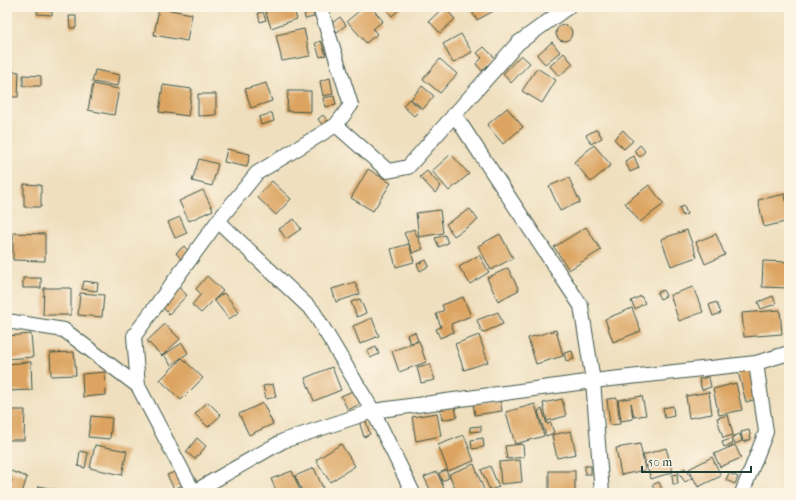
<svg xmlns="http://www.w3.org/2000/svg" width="796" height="500" viewBox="0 0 796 500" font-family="'IM FELL French Canon',serif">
<rect width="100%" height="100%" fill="#fcf5e5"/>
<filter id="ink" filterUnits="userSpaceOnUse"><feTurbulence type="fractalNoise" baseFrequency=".025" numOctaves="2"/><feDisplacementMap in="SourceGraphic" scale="8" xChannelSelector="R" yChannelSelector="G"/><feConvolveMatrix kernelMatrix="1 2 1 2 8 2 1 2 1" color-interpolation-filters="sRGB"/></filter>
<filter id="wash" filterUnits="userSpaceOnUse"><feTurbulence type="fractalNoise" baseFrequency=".012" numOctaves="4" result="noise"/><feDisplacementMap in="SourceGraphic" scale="16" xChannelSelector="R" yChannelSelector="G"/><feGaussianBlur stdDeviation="0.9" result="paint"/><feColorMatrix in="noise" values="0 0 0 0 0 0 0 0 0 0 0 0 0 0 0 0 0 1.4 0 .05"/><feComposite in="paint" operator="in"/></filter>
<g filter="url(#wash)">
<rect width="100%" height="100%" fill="#efdfbe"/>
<g id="blocks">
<g fill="#dca461">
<polygon points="38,7 52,7 52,15 37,14"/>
<polygon points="273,7 293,7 297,19 271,28 265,10"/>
<polygon points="364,7 371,7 383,21 373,29 377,34 366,43 347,21"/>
<polygon points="384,7 402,7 392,16"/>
<polygon points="444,7 455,19 440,33 429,21"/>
<polygon points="469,7 501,7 477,20"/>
<polygon points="159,8 192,14 187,41 154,35"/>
<polygon points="313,9 314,17 305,19 304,10"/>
<polygon points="263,12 266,20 260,22 258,13"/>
<polygon points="69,16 76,16 76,28 70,28"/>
<polygon points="340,17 346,25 337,32 331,24"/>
<circle cx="564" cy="33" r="8"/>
<polygon points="304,29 310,56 282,61 276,35"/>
<polygon points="461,34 472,52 453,63 443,44"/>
<polygon points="321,41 326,55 320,57 315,43"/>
<polygon points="552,42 560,52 545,64 537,55"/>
<polygon points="484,47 495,58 482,71 476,64 482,58 477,53"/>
<polygon points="564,53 573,64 559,76 550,66"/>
<polygon points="521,55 530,63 511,83 503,74"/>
<polygon points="440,59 457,74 440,93 423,79"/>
<polygon points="537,68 556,80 542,103 522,91"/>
<polygon points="95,70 120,75 118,86 92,82"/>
<polygon points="7,71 19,72 18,97 7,97"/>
<polygon points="23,75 41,76 41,86 23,86"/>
<polygon points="330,78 333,94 323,96 320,81"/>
<polygon points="266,83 272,101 251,108 245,89"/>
<polygon points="93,84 119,89 114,115 88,110"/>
<polygon points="163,85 192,89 188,116 159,112"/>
<polygon points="422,86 434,96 423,109 411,99"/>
<polygon points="288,91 311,91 311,112 287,111"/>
<polygon points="198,94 216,94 216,115 198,116"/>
<polygon points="334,96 336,105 325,107 323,98"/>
<polygon points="409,99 421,109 414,116 403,106"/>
<polygon points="507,108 523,127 503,144 487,125"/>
<polygon points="272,113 274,121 261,125 259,117"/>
<polygon points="323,115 328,121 322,125 318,119"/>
<polygon points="597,129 602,138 591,144 586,135"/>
<polygon points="623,130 633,141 624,149 614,139"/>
<polygon points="594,145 611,165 591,182 574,162"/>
<polygon points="640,145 645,151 640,157 634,151"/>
<polygon points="227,149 250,154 247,167 224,162"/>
<polygon points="451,154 469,174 449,191 432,171"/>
<polygon points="634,156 639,168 630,172 625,161"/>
<polygon points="199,159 218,164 212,186 192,181"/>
<polygon points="368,169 391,183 373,211 351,198"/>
<polygon points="427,171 441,186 435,193 420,177"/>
<polygon points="569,178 580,202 560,211 549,186"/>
<polygon points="272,181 291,199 276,215 257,197"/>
<polygon points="24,184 41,185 41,207 24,207"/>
<polygon points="649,185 664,204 640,222 625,203"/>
<polygon points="203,190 213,210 189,221 179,201"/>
<polygon points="785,194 789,221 764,227 758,200"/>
<polygon points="684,206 687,214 683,216 679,208"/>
<polygon points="470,209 478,220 454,236 446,224"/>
<polygon points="440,210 443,233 419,237 416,213"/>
<polygon points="180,217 187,233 175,238 168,222"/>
<polygon points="294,219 301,229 286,239 279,229"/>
<polygon points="586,227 601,250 569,270 554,247"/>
<polygon points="414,229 423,249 413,253 404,233"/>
<polygon points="687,230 697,257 671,266 661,239"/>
<polygon points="13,233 45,234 45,261 13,260"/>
<polygon points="500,234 513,258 491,270 478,246"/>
<polygon points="716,234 725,255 705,264 696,242"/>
<polygon points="445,235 448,243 439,247 435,238"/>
<polygon points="409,244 414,262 396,267 391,249"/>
<polygon points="184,246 189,252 181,259 176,253"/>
<polygon points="479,255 489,272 470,284 459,267"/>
<polygon points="426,260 429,266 420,271 417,264"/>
<polygon points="763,261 789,262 789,288 762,287"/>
<polygon points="508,268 519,290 498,301 487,278"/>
<polygon points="207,276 223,291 201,313 192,305 201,294 196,289"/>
<rect x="23" y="278" width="18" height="10"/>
<polygon points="84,281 98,283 97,291 82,289"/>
<polygon points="355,282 360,294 336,302 332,289"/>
<polygon points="177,286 187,295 169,314 159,304"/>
<polygon points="693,287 703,312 679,321 670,295"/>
<polygon points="44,288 71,288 71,315 43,315"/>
<polygon points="663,290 666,296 660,299 657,293"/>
<polygon points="80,293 104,295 102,317 78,315"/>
<polygon points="224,293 239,312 229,319 214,300"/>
<polygon points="641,296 645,303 635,309 631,301"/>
<polygon points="773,296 776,304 761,309 758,302"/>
<polygon points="463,297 471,316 451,324 454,332 440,338 436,329 441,327 436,314 444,310 442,305"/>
<polygon points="360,299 366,313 357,317 351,302"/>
<polygon points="716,302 721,313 713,316 709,305"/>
<polygon points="632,308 641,331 613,342 605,319"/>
<polygon points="780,310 782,334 744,337 742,313"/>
<polygon points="498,312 503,324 482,333 477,320"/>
<polygon points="372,318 379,336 360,344 353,326"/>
<polygon points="165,324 180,339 162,356 147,341"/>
<polygon points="556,330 563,356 536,364 528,338"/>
<polygon points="415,332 418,341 410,343 407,335"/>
<polygon points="31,334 33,357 7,359 7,336"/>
<polygon points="479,335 488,362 464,370 455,344"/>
<polygon points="419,341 426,362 399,372 392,351"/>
<polygon points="182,343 188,353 171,365 164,355"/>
<polygon points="376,347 379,354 370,358 367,351"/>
<polygon points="572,351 574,359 566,361 564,353"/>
<polygon points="74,352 76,375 51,376 50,353"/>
<polygon points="182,358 203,378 181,400 160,380"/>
<polygon points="31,362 32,390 7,391 7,364"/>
<polygon points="430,364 435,380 421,383 417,367"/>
<polygon points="748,365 757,399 746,402 737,368"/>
<polygon points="332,367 341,390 314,401 305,378"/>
<polygon points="105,372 106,395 83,397 82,374"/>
<polygon points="709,377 711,387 702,390 699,379"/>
<polygon points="736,383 742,410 719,415 713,389"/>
<polygon points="273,384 276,397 266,399 263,386"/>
<polygon points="355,390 362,403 348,410 341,396"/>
<polygon points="709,392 712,414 689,418 686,396"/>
<polygon points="642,396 646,415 634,417 631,403 633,419 621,421 618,400"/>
<polygon points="617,398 620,424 610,425 607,399"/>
<polygon points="500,399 502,411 475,415 473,404"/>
<polygon points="562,399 566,416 547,421 543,403"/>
<polygon points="208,402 221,415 208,427 195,414"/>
<polygon points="263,403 273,424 249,435 239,414"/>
<polygon points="535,404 544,436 515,444 506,412"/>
<polygon points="673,406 674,416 665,418 663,408"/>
<polygon points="455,407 457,417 442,420 440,409"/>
<polygon points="542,409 547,424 551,423 554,433 546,436 538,411"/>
<polygon points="7,410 25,410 24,440 7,440"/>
<polygon points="437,413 441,436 416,441 412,417"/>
<polygon points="728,415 733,435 723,438 717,418"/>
<polygon points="91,416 112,418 110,439 88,437"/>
<polygon points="365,419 370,434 364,437 359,421"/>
<polygon points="481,426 481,431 470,432 470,427"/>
<polygon points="749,430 751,439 743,442 741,432"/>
<polygon points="571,431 576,454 557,458 552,435"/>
<polygon points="740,434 742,441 735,444 732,437"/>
<polygon points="464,435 474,461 448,471 438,445"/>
<polygon points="197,438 206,446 195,459 186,452"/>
<polygon points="483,438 484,447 472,449 471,440"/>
<polygon points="731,439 733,444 724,447 722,442"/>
<polygon points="341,444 355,466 330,482 316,460"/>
<polygon points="523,444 524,457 507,459 505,446"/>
<polygon points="640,444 645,470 621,475 616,448"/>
<polygon points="95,445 127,451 122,475 90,468"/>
<polygon points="735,445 741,458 720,467 714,454"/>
<polygon points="666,448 673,472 651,479 643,455"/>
<polygon points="80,451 88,453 85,468 78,466"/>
<polygon points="712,457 721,476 698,487 689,469"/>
<polygon points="520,460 522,482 501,484 499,462"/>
<polygon points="474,464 484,490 477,493 457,493 449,474"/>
<polygon points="490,466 499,487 490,490 481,470"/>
<rect x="585" y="466" width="6" height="8"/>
<polygon points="314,468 323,488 318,491 319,493 303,493 295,476"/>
<polygon points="685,468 692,478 685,482 678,472"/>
<polygon points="8,470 27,477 22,493 8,492 12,480 7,478"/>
<polygon points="446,470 449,478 442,481 439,473"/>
<polygon points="177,471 183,485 174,489 167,475"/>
<polygon points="292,471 301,493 277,493 271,479"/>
<rect x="549" y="471" width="26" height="22"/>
<polygon points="437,472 446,493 432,493 424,477"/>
<polygon points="729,473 738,477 735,484 726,480"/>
<polygon points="677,474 678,484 673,484 672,475"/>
<polygon points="659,482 662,490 656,492 652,485"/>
<polygon points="39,486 66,492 66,493 37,493"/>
</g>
</g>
</g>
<g filter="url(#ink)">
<use href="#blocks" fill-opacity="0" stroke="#3e5549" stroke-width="1"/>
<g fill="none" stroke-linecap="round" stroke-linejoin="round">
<g stroke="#3e5549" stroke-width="16">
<g id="minor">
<polyline points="454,114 581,306 593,381 602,493"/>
<polyline points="336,125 388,171 408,167 518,43 568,7"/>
<polyline points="218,221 313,311 373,411 413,493"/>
<polyline points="7,321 64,330 138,386"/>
<polyline points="192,493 283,441 373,411 593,381 756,363 789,353"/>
<polyline points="194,493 138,386 134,336 218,221 257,173 336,125 351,105 320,7"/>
<polyline points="742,493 766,432 756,363"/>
</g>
</g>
<use href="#minor" stroke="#fff" stroke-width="14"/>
</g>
</g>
<rect width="796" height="500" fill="none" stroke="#fcf5e5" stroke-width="24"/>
<path d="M642 466v6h109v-6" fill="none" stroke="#1f3d34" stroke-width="2"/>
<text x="648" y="466" font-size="12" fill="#1f3d34" stroke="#fcf5e5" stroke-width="3" paint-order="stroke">50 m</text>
</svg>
